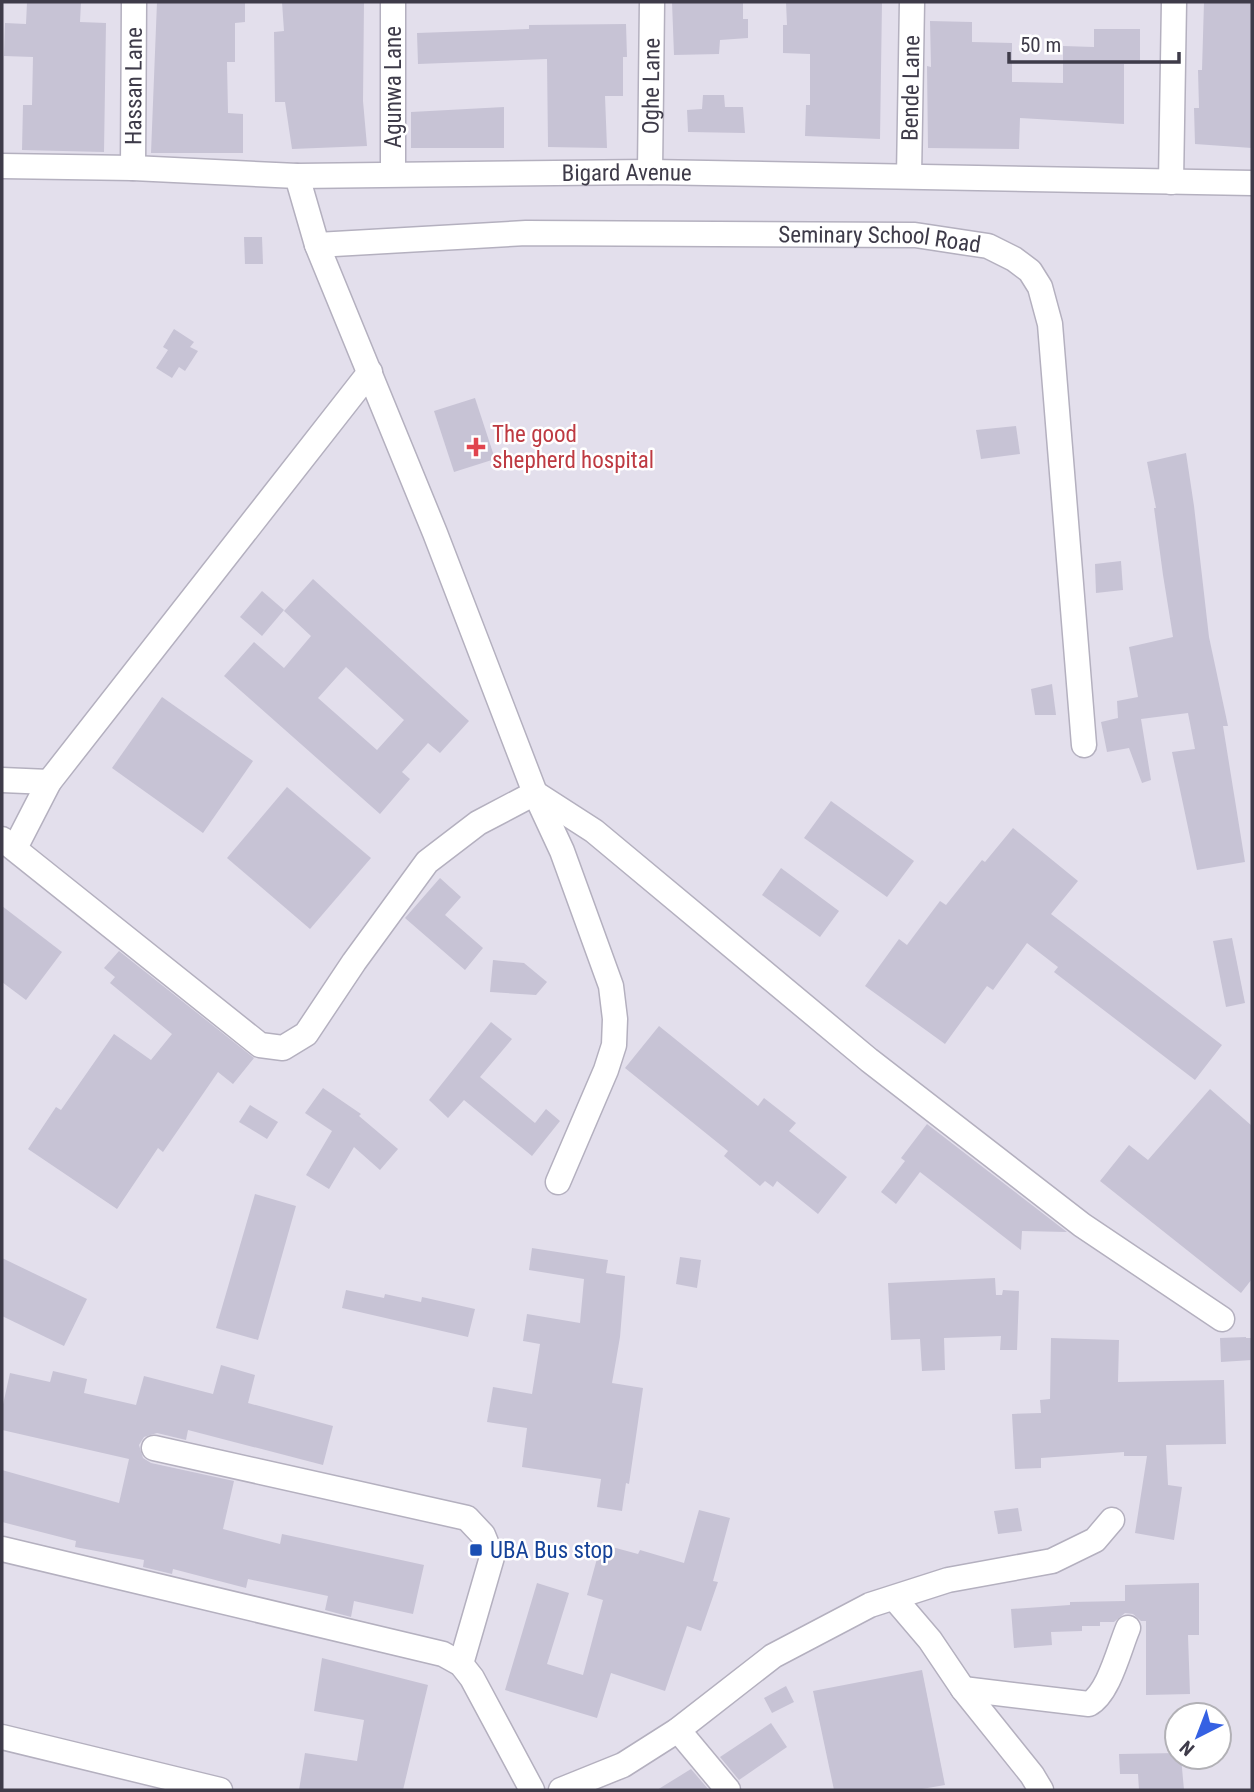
<svg xmlns="http://www.w3.org/2000/svg" width="1254" height="1792" viewBox="0 0 1254 1792" font-family="'Roboto Condensed',sans-serif">
<rect width="100%" height="100%" fill="#efedf5"/>
<path fill="#e3dfec" fill-rule="evenodd" d="M2,2H1252V1790H2ZM1177,1715H1219V1757H1177Z"/>
<g fill="#c7c3d5" fill-rule="evenodd">
<polygon points="27,2 81,2 80,22 106,23 104,152 22,150 23,105 32,105 33,57 4,56 5,23 26,24"/>
<polygon points="157,2 245,2 245,22 235,23 235,62 227,62 228,113 243,114 243,153 151,153"/>
<polygon points="282,2 364,2 363,101 367,146 292,149 285,102 275,102 274,32 284,31"/>
<polygon points="672,2 743,2 743,19 748,19 748,38 720,40 719,54 674,55"/>
<polygon points="786,2 882,2 880,139 805,136 806,105 810,105 810,54 783,53 783,25 787,25"/>
<polygon points="1204,2 1252,2 1252,148 1195,144 1194,108 1199,108 1198,70 1202,70"/>
<polygon points="930,21 972,22 972,42 1012,43 1012,82 1063,83 1063,46 1094,47 1094,29 1140,29 1140,64 1124,64 1124,124 1020,118 1019,149 928,148 927,66 931,67"/>
<polygon points="626,24 627,57 623,57 623,96 605,96 607,148 548,147 547,59 418,64 417,33 529,29 529,25"/>
<polygon points="703,95 724,95 725,107 743,107 745,133 688,132 687,110 702,109"/>
<polygon points="504,107 504,148 411,148 411,112"/>
<polygon points="244,237 262,237 263,264 245,264"/>
<polygon points="174,329 194,342 190,347 198,351 185,371 179,367 172,378 156,368 168,350 163,347"/>
<polygon points="475,398 495,459 454,472 434,411"/>
<polygon points="1016,426 1020,454 981,459 976,430"/>
<polygon points="1186,453 1194,506 1209,637 1228,726 1223,726 1245,862 1197,870 1172,752 1195,749 1188,713 1141,719 1151,780 1142,783 1129,748 1107,752 1101,722 1118,718 1117,701 1138,697 1129,647 1173,637 1163,575 1154,508 1156,508 1147,462"/>
<polygon points="1121,561 1123,590 1096,593 1095,564"/>
<path d="M313,579L469,721L440,753L428,743L402,772L410,779L380,814L224,676L254,642L284,668L311,636L284,611ZM346,667L404,720L377,750L318,698Z"/>
<polygon points="262,591 284,610 262,636 240,617"/>
<polygon points="1052,684 1056,715 1035,715 1031,689"/>
<polygon points="162,697 253,761 203,833 112,768"/>
<polygon points="287,787 371,858 310,929 227,858"/>
<polygon points="831,801 914,861 887,897 804,838"/>
<polygon points="1013,828 1078,881 1051,914 1222,1045 1195,1080 1054,972 1058,967 1027,943 993,990 987,986 945,1044 865,986 899,939 907,945 940,901 946,905 982,860 985,862"/>
<polygon points="781,868 839,911 820,937 762,895"/>
<polygon points="440,878 461,897 445,915 483,948 465,970 405,918"/>
<polygon points="2,906 62,952 26,1000 2,982"/>
<polygon points="1232,938 1245,1003 1226,1007 1213,941"/>
<polygon points="119,951 254,1058 233,1084 218,1072 163,1152 158,1148 117,1209 28,1149 56,1107 61,1110 114,1034 151,1060 172,1034 110,983 115,977 104,968"/>
<polygon points="493,960 524,963 547,982 536,995 490,992"/>
<polygon points="491,1022 512,1039 480,1077 535,1123 546,1109 560,1121 532,1156 464,1100 448,1118 429,1100"/>
<polygon points="659,1026 758,1106 764,1098 796,1123 789,1131 847,1177 818,1214 777,1181 773,1187 765,1181 760,1186 724,1156 728,1151 625,1068"/>
<polygon points="323,1088 361,1114 359,1116 398,1149 380,1170 354,1147 329,1189 306,1175 332,1131 305,1113"/>
<polygon points="1210,1089 1252,1126 1252,1279 1241,1293 1100,1181 1129,1145 1148,1160"/>
<polygon points="250,1105 278,1122 267,1139 239,1122"/>
<polygon points="927,1124 1067,1232 1022,1231 1021,1250 920,1172 896,1204 881,1192 905,1161 901,1158"/>
<polygon points="255,1194 296,1206 258,1340 216,1328"/>
<polygon points="532,1248 608,1260 606,1273 625,1276 620,1337 612,1383 643,1388 629,1484 626,1483 622,1511 597,1507 601,1479 522,1467 527,1428 487,1422 493,1387 532,1394 540,1344 523,1341 527,1314 580,1323 584,1279 529,1270"/>
<polygon points="680,1257 701,1260 697,1288 676,1284"/>
<polygon points="2,1258 87,1299 64,1346 2,1316"/>
<polygon points="995,1278 996,1295 1002,1295 1003,1290 1019,1291 1017,1350 1000,1350 1001,1336 944,1338 945,1370 922,1371 920,1339 891,1340 888,1283"/>
<polygon points="346,1290 384,1298 385,1294 421,1302 422,1297 475,1309 468,1337 342,1308"/>
<polygon points="1246,1337 1246,1338 1252,1338 1252,1360 1221,1362 1220,1338"/>
<polygon points="1051,1338 1119,1340 1118,1382 1224,1380 1226,1444 1166,1445 1168,1485 1182,1487 1174,1540 1135,1533 1147,1456 1124,1456 1124,1452 1041,1458 1041,1468 1015,1469 1012,1414 1041,1413 1040,1400 1050,1399"/>
<polygon points="221,1365 255,1375 248,1403 333,1426 323,1465 188,1430 186,1440 157,1433 144,1437 139,1445 143,1458 151,1463 234,1481 223,1529 280,1544 282,1534 424,1565 413,1614 354,1601 351,1617 325,1610 328,1596 248,1579 246,1588 173,1569 172,1574 143,1567 144,1560 75,1547 76,1541 2,1522 2,1470 119,1503 129,1459 2,1430 2,1409 10,1373 50,1382 53,1371 87,1379 84,1393 136,1405 144,1376 213,1394"/>
<polygon points="1018,1508 1022,1531 998,1534 994,1511"/>
<polygon points="699,1510 730,1518 713,1581 718,1582 701,1631 687,1626 665,1691 611,1673 597,1718 505,1690 537,1583 569,1593 547,1664 583,1675 603,1600 587,1595 601,1544 638,1554 640,1550 684,1563"/>
<polygon points="1199,1583 1199,1635 1188,1635 1190,1694 1146,1695 1146,1621 1141,1621 1133,1614 1125,1613 1114,1622 1100,1622 1100,1626 1082,1626 1082,1631 1051,1632 1052,1645 1014,1648 1011,1609 1070,1605 1070,1602 1125,1601 1125,1585"/>
<polygon points="322,1658 428,1685 403,1790 299,1790 305,1753 357,1761 364,1720 314,1711"/>
<polygon points="922,1670 945,1785 916,1790 834,1790 813,1691"/>
<polygon points="786,1686 794,1702 772,1713 764,1698"/>
<polygon points="771,1723 787,1747 739,1780 720,1757"/>
<polygon points="1177,1753 1177,1757 1181,1757 1184,1790 1139,1790 1138,1774 1120,1774 1119,1754"/>
<polygon points="691,1769 709,1790 657,1790"/>
</g>
<g fill="none" stroke-linecap="round" stroke-linejoin="round">
<g stroke="#b4b0bf" stroke-width="27">
<g id="minor">
<path id="s1" d="M2,166L133,168L297,176L650,172L1252,183"/>
<path id="s2" d="M133,168L134,2"/>
<path id="s3" d="M650,172L652,2"/>
<polyline points="393,173 393,2"/>
<path id="s4" d="M297,176L317,245L526,233L915,235L988,246L1014,259L1030,271L1040,287L1050,324L1084,745"/>
<path id="s5" d="M909,176L912,2"/>
<polyline points="1171,182 1174,2"/>
<polyline points="317,245 435,533 535,793 562,851 611,986 615,1019 614,1045 606,1070 558,1182"/>
<polyline points="2,780 49,782"/>
<polyline points="2,839 260,1045 283,1048 306,1034 354,962 427,862 478,823 535,793 594,831 869,1060 1082,1225 1222,1319"/>
<polyline points="15,848 49,782 370,372"/>
<polyline points="154,1448 467,1518 483,1535 492,1557 461,1664"/>
<polyline points="2,1549 443,1654 461,1664 472,1678 532,1790"/>
<polyline points="895,1599 930,1640 963,1689 1032,1775 1041,1790"/>
<path d="M963,1689L1089,1704C1109,1693 1119,1649 1128,1628"/>
<polyline points="678,1730 728,1790"/>
<polyline points="2,1737 220,1790"/>
<polyline points="561,1790 623,1765 678,1730 773,1656 870,1605 948,1580 1052,1561 1095,1540 1112,1520"/>
</g>
</g>
<use href="#minor" stroke="#fff" stroke-width="24"/>
</g>
<path fill="#e0444e" stroke="#fff" stroke-width="2.5" d="M472.5 436.5h7v7h7v7h-7v7h-7v-7h-7v-7h7z"/>
<rect fill="#1a4fb4" stroke="#fff" stroke-width="2.5" x="469" y="1543" width="14" height="14" rx="3.5"/>
<g text-anchor="middle" stroke-width="5" stroke-linejoin="round" paint-order="stroke">
<g font-size="23" fill="#3e3b49" stroke="#fff">
<text dy="8" stroke="none"><textPath href="#s2" startOffset="82">Hassan Lane</textPath></text>
<text transform="translate(393 87) rotate(-90)" y="8">Agunwa Lane</text>
<text dy="8" stroke="none"><textPath href="#s3" startOffset="86">Oghe Lane</textPath></text>
<text dy="8" stroke="none"><textPath href="#s5" startOffset="88">Bende Lane</textPath></text>
<text dy="8" stroke="none"><textPath href="#s1" startOffset="625">Bigard Avenue</textPath></text>
<text dy="8" stroke="none"><textPath href="#s4" startOffset="635">Seminary School Road</textPath></text>
</g>
<g font-size="23" fill="#be3a42" stroke="#fff" text-anchor="start">
<text x="492" y="442">The good<tspan x="492" dy="26">shepherd hospital</tspan></text>
</g>
<g font-size="23" fill="#164399" stroke="#fff" text-anchor="start">
<text x="490" y="1558">UBA Bus stop</text>
</g>
</g>
<rect width="1254" height="1792" fill="none" stroke="#3e3b49" stroke-width="7"/>
<g transform="translate(1198 1736) rotate(222)"><circle r="33" fill="#ffffff" stroke="#b2b1b6" stroke-width="2"/>
<path d="M0-5L12 26L0 18L-12 26Z" fill="#3561e3"/>
<text y="-10" font-size="19" font-weight="bold" text-anchor="middle" fill="#3e3b49">N</text>
</g>
<path d="M1009 52v10h170v-10" fill="none" stroke="#3e3b49" stroke-width="3.5"/>
<text x="1020" y="52" font-size="21" fill="#3e3b49" stroke="#ffffff" stroke-width="5" paint-order="stroke">50 m</text>
</svg>
